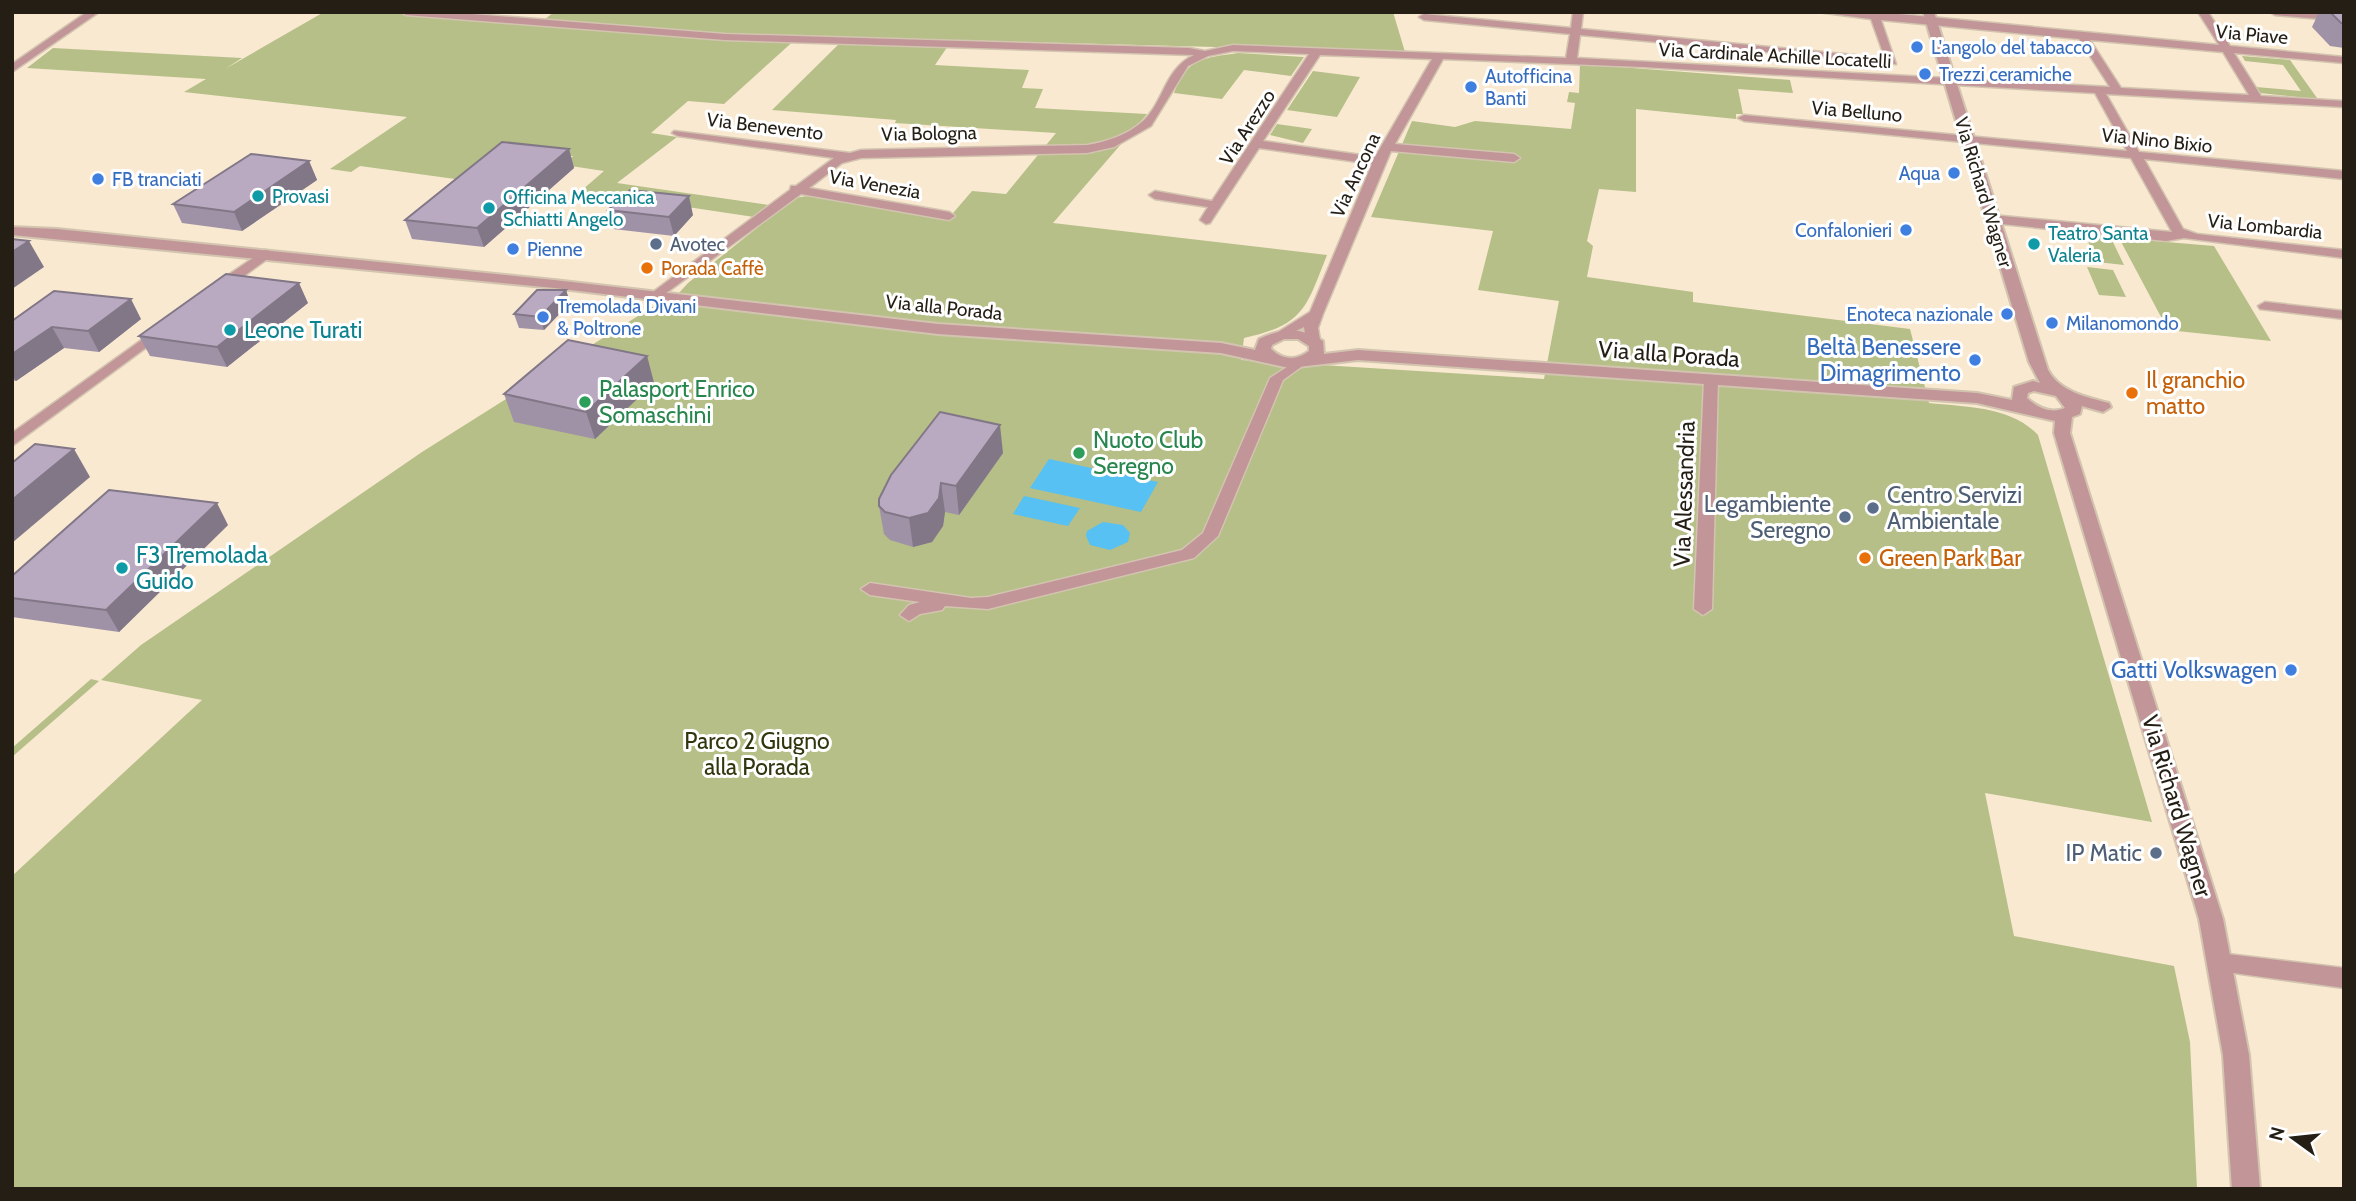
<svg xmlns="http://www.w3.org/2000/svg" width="2356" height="1201" viewBox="0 0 2356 1201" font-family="Cabin,sans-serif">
<rect width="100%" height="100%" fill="#f9e9d1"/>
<g fill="#b5bf87" fill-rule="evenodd">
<path d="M324,12H444L544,20L554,12H1393L1405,52L952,40L935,65L1029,70L1022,88L1043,89L1035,108L1147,114L1053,223L1327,255C1306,308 1304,325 1244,338L1241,360L1544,379L1559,301L1478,290L1493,231L1371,217L1412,121L1455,127L1475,121L1571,129L1575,103L1567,102L1569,92L1579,93L1580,64L1790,80L1793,93L1738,89L1743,114H1736V119L1636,109V192L1599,189L1587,241L1593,246L1587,277L1693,292V302L1910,329L1929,403C1965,407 2011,406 2038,435L2152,822L1985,793L2014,936L2174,966L2190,1042L2197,1189H12V876L202,700L101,680L141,645L422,452L657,304L668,305L688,283L768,219L581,191L604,171L564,165L573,156L506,149L455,179L360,166L351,172L330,169L407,117L184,92L206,79L27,68L53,48L242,58L225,69ZM798,37L844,39L772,110L896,120L895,123L1056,133L1006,194L972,191L948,219L807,196L795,198L783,207L617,183L677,137L651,133L688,101L724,104Z"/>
<path d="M1238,53L1304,57L1291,76L1244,70L1222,99L1174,93C1187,58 1203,58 1238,53Z"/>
<polygon points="2242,56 2290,60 2317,98 2344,102 2260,93 2256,87 2301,91 2283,65 2245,61"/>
<polygon points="1313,71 1360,77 1337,117 1287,110"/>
<polygon points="1277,124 1312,129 1303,143 1270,135"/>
<polygon points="2084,232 2109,234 2124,265 2097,262"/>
<polygon points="2119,238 2214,246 2271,341 2168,330"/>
<polygon points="2087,267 2113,270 2126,297 2099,295"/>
<polygon points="91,679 99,681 12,757 12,748"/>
</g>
<g fill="#57c1f4">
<polygon points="1049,459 1158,482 1141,512 1030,488"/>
<polygon points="1024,496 1080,508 1068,526 1013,514"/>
<polygon points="1103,522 1123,525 1130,533 1128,542 1110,550 1090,545 1086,536 1087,531"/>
</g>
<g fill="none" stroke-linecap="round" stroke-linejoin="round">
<g stroke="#d3c4af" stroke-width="3">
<g id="minor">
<polygon points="87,12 99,12 12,72 12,64"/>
<path d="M401,12H447L725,34L1189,48L1205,51L1233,45L1566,58L1570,34L1424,20L1419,17L1424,14L1571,28L1573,12H1583L1581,29L1885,58L1871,19L1818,12H1878L2219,45L2198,12H2208L2230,46L2344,57V63L2234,53L2261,96L2344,101V107L2106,94L2139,152L2344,171V179L2144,159L2183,229L2197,234L2344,250V258L2184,238L2166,241L1992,223L1986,219L1992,215L2172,232L2131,158L1744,121L1738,118L1744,115L2127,151L2095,93L1643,67L1443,59L1395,144L1514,154L1520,158L1514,162L1391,151L1323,314L1318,328L1320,340L1313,344L1306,340L1304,327L1282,338L1275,334L1310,312L1372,164L1259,148L1210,223L1206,224L1200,220L1208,207L1155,199L1149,195L1155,191L1212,201L1309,54L1233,51L1208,56L1188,66L1151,126L1114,147L1087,153L861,158L842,163L809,188L949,212L955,216L949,220L801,194L658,299L653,298V292L790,190L791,186H796L834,158L678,136L672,133L674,131L850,153L861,150L1087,145C1106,142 1127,135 1142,122C1164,103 1164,69 1194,55L725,40L406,15ZM1881,20L2079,39L2110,87L1577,58L1580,35L1896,64ZM2090,40L2223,52L2249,95L2121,88ZM1320,55L1432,59L1375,157L1263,141Z"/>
<polygon points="2270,12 2344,15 2344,21 2275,15"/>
<polygon points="265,250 270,251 270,257 222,292 212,292 212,286"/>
<polygon points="2265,302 2344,311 2344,319 2260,309 2258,306"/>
<polygon points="161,326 168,330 166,333 12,446 12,433"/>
<polygon points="1301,358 1308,362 1283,380 1218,536 1194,558 988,609 945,606 942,610 920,614 909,621 900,615 909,605 920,602 870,595 861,589 870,583 971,598 988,597 1182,550 1203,533 1270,378"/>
<polygon points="1711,376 1718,380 1712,609 1703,615 1694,609 1704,380"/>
<polygon points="2219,953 2344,968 2344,988 2219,971 2211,969 2208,962 2211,955"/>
</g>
</g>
<g stroke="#d3c4af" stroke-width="4">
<path id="tertiary" d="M1923,12H1934L2048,370C2060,392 2086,397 2109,403L2111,407L2103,412L2082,406L2080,414L2072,417L2070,433L2223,919L2249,1055L2260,1189H2232L2223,1055L2199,919L2054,433L2055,421L1977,403L1358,360L1289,368L1221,353L938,334L554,288L12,235V227L57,229L554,280L938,324L1221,343L1255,350L1259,339C1283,328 1300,327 1323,341L1324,354L1358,350L1977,393L2012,400L2014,387L2033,381L2040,383L2029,362ZM1284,339H1298L1309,346V351C1296,361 1283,360 1271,349L1272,345ZM2034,391L2056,396L2065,408C2051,414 2038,408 2027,398L2028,393Z"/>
</g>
<use href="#minor" fill="#c29599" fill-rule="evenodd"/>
<use href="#tertiary" fill="#c29599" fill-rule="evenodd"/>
</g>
<g fill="#9f92a6">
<polygon points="2319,12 2344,12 2344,48 2330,46 2312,27"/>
<polygon points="569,149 574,168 484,247 412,239 405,220"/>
<polygon points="309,161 317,180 242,231 182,223 173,204"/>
<polygon points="608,210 693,215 674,236 613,229"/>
<polygon points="566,290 570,303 544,330 519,328 514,314"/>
<polygon points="308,303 227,367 150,356 139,336"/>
<polygon points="141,319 99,352 64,348 16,381 12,380 12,321"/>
<polygon points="647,356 654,383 595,439 514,422 504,394"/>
<polygon points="1003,453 959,515 945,512 943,526 932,542 913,547 890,540 884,534 879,506"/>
<polygon points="228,525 119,632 12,617 12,576"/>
</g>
<g fill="#827787">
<polygon points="569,149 574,168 484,247 477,228"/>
<polygon points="309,161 317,180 242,231 234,212"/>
<polygon points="689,196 693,215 674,236 669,217"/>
<polygon points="29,241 44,267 12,289 12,252"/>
<polygon points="299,283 308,303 227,367 217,347"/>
<polygon points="566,290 570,303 544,330 540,317"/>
<polygon points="131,299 141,319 99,352 88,331"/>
<polygon points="52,327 64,348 16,381 12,375 12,354"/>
<polygon points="647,356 654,383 595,439 586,412"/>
<polygon points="1000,425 1003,453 959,515 956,486"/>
<polygon points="74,449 90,477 12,543 12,500"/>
<polygon points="941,483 945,512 943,526 932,542 913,547 909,518"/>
<polygon points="217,503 228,525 119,632 106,610"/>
</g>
<g fill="#b9aac1" stroke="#827787" stroke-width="2">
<polygon points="2330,12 2344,12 2344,24 2341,23"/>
<polygon points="502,142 569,149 477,228 405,220"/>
<polygon points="251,154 309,161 234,212 173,204"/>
<polygon points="630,190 689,196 669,217 608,210"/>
<polygon points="12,239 29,241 12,252"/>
<polygon points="226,274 299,283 217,347 139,336"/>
<polygon points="537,290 566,290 540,317 514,314"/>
<polygon points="54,291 131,299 88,331 52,327 12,354 12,321"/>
<polygon points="568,340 647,356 586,412 504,394"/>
<polygon points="940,412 1000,425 956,486 941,483 939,498 928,513 909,518 885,512 879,506 879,499 891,475"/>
<polygon points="35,444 74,449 12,500 12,463"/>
<polygon points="109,490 217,503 106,610 12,598 12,576"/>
</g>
<g fill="#3f7fe0" stroke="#fff" stroke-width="2.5">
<circle cx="1917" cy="47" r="7"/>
<circle cx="1925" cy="74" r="7"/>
<circle cx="1471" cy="87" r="7"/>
<circle cx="1954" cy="173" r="7"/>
<circle cx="98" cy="179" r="7"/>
<circle cx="1906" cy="230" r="7"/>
<circle cx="513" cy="249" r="7"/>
<circle cx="2007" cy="314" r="7"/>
<circle cx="543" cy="317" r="7"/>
<circle cx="2052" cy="323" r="7"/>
<circle cx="1975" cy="360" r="7"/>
<circle cx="2291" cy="670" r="7"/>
</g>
<g fill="#0f9aa8" stroke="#fff" stroke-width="2.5">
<circle cx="258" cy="196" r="7"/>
<circle cx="489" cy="208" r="7"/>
<circle cx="2034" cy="244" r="7"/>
<circle cx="230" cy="330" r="7"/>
<circle cx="122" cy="568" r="7"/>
</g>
<g fill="#5c6f8a" stroke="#fff" stroke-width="2.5">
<circle cx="656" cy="244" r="7"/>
<circle cx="1873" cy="508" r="7"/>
<circle cx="1845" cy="517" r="7"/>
<circle cx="2156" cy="853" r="7"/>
</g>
<g fill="#e8710a" stroke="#fff" stroke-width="2.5">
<circle cx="647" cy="268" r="7"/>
<circle cx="2132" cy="393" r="7"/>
<circle cx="1865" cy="558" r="7"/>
</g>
<g fill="#2e9e5b" stroke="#fff" stroke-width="2.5">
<circle cx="585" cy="402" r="7"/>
<circle cx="1079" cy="453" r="7"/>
</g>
<g text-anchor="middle" stroke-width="6" stroke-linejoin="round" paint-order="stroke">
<g font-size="19" fill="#241e15" stroke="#fff">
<text transform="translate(2252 34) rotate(5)" y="7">Via Piave</text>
<text transform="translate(1775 55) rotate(3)" y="7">Via Cardinale Achille Locatelli</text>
<text transform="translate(1857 111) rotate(5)" y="7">Via Belluno</text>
<text transform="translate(765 126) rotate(7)" y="7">Via Benevento</text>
<text transform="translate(1247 127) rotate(-57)" y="7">Via Arezzo</text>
<text transform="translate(929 133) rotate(-1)" y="7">Via Bologna</text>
<text transform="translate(2157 140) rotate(6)" y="7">Via Nino Bixio</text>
<text transform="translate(1355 175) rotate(-65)" y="7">Via Ancona</text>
<text transform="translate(875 184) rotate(10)" y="7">Via Venezia</text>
<text transform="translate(1984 192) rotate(73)" y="7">Via Richard Wagner</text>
<text transform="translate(2265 226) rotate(6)" y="7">Via Lombardia</text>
<text transform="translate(944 307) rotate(6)" y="7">Via alla Porada</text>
</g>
<g font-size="19" fill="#366cbe" stroke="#fff" text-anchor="start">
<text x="1931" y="54">L'angolo del tabacco</text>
<text x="1939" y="81">Trezzi ceramiche</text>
<text x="1485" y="83">Autofficina<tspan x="1485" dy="22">Banti</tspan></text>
<text x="1940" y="180" text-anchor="end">Aqua</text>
<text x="112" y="186">FB tranciati</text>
<text x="1892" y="237" text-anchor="end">Confalonieri</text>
<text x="527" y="256">Pienne</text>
<text x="557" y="313">Tremolada Divani<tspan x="557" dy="22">&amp; Poltrone</tspan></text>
<text x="1993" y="321" text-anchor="end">Enoteca nazionale</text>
<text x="2066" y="330">Milanomondo</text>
</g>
<g font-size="19" fill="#0d838f" stroke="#fff" text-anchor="start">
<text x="272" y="203">Provasi</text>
<text x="503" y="204">Officina Meccanica<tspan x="503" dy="22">Schiatti Angelo</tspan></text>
<text x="2048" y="240">Teatro Santa<tspan x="2048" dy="22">Valeria</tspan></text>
</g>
<g font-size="19" fill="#4e5e75" stroke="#fff" text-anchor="start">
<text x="670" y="251">Avotec</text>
</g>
<g font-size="19" fill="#c56008" stroke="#fff" text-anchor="start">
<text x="661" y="275">Porada Caffè</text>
</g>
<g font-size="23" fill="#0d838f" stroke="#fff" text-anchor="start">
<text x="244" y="338">Leone Turati</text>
<text x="136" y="563">F3 Tremolada<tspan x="136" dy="26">Guido</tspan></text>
</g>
<g font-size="23" fill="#366cbe" stroke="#fff" text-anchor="end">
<text x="1961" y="355">Beltà Benessere<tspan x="1961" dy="26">Dimagrimento</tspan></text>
<text x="2277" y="678">Gatti Volkswagen</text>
</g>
<g font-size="23" fill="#241e15" stroke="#fff">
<text transform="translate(1669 354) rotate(4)" y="8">Via alla Porada</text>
<text transform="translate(1684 494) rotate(-88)" y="8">Via Alessandria</text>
<text transform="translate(2177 806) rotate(73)" y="8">Via Richard Wagner</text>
</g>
<g font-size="23" fill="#c56008" stroke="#fff" text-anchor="start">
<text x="2146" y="388">Il granchio<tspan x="2146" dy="26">matto</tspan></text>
<text x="1879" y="566">Green Park Bar</text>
</g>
<g font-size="23" fill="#27864d" stroke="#fff" text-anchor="start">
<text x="599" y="397">Palasport Enrico<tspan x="599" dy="26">Somaschini</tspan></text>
<text x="1093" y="448">Nuoto Club<tspan x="1093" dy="26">Seregno</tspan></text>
</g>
<g font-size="23" fill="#4e5e75" stroke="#fff" text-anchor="end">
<text x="1887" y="503" text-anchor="start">Centro Servizi<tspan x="1887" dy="26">Ambientale</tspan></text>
<text x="1831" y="512">Legambiente<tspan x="1831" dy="26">Seregno</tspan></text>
<text x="2142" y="861">IP Matic</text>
</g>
<g font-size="23" fill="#31360e" stroke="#fff">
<text x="757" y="749">Parco 2 Giugno<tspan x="757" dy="26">alla Porada</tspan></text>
</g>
</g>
<rect width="2356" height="1201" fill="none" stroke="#241e15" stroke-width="28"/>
<g transform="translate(2293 1138) rotate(285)" stroke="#ffffff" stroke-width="5" paint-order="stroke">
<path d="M0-5L12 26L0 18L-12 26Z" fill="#241e15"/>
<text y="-10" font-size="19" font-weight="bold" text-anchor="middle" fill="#241e15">N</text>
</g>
</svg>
